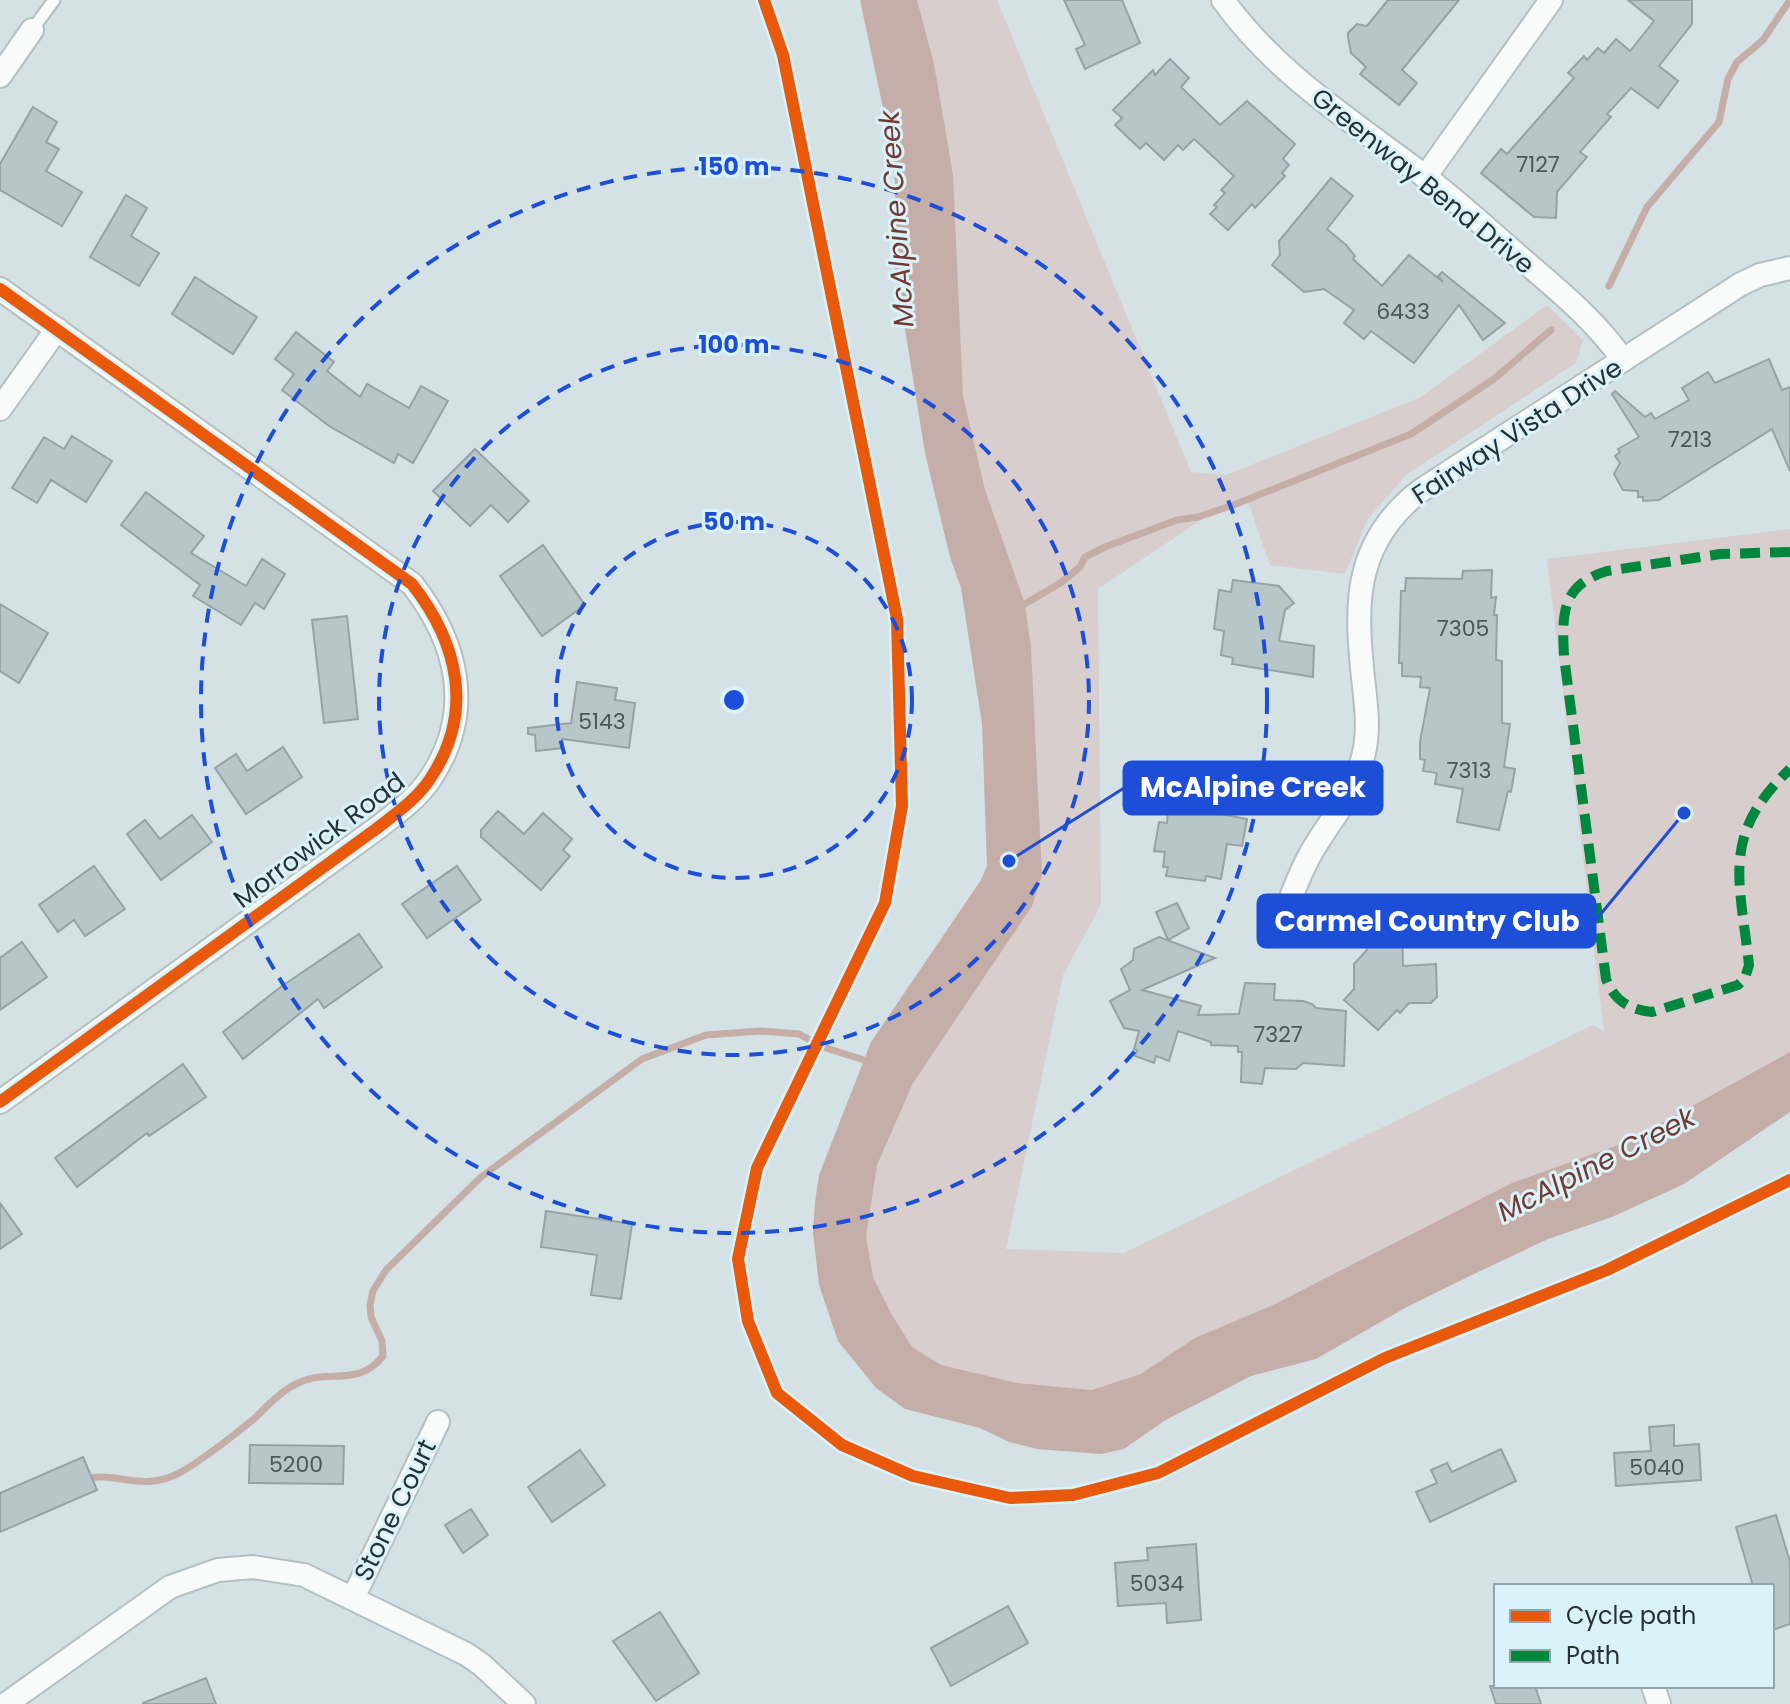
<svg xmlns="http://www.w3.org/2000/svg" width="1790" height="1704" viewBox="0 0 1790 1704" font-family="Poppins,sans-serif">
<rect width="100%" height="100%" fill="#d4e2e6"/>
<polygon fill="#d7cecd" points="886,0 997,0 1191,472 1226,475 1421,397 1547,305 1583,340 1576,363 1406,475 1368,519 1345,574 1270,565 1247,499 1210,514 1098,589 1101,905 1063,975 1006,1249 1124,1253 1593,1025 1604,1032 1547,559 1790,529 1790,1066 1110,1425 969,1394 873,1320 844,1151 1032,841"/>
<polygon fill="#c5ada8" points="860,0 917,0 934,64 953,175 963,396 985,490 1025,604 1031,648 1042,875 1032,906 913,1083 877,1165 866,1236 873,1277 892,1315 912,1347 941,1365 1017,1383 1092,1390 1141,1374 1195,1338 1273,1305 1512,1183 1629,1141 1790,1052 1790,1112 1684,1184 1612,1217 1548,1239 1476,1273 1405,1308 1316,1359 1251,1376 1164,1421 1124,1449 1101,1454 1037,1449 1009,1442 980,1428 905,1409 876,1388 838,1341 819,1285 813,1233 815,1202 819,1175 864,1060 871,1042 981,880 987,866 982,724 961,588 950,557 925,453 894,261 895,183 891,145"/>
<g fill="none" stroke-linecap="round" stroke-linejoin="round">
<g stroke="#c5ada8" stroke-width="7">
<polyline points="1609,286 1647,207 1719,122 1728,79 1737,62 1763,40 1790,0"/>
<polyline points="1018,608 1062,582 1080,567 1085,557 1105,547 1177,520 1198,517 1236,504 1411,434 1494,379 1551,330"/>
<path d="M84,1479C115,1471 140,1491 175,1475C195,1466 237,1433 255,1418C268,1405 281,1391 298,1383C328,1368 358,1388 383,1356L382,1341L371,1317L370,1305L373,1291L386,1270L481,1177L642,1059L706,1035L761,1031L799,1034L823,1047L864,1060L868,1064"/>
</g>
</g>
<g fill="#b7c6c9" stroke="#98a2a6" stroke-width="2">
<polygon points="1064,0 1122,0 1140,43 1085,69 1076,49 1085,45"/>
<polygon points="1388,0 1459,0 1402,70 1417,83 1399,105 1360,74 1366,67 1351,53 1348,37 1348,33 1357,24 1367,26"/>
<polygon points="1628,0 1692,0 1692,24 1659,66 1678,81 1658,108 1631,88 1607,114 1611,117 1580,152 1587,157 1557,192 1556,218 1534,217 1481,173 1501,149 1507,154 1574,78 1568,73 1584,56 1587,60 1598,48 1604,53 1616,39 1630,51 1654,21"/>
<polygon points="1170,59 1189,78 1181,87 1220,125 1247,101 1295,144 1283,159 1289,165 1282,173 1285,176 1255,208 1252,204 1228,230 1210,214 1217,207 1214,205 1225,193 1221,190 1234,176 1194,139 1183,150 1178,145 1164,160 1146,143 1140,149 1115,125 1122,118 1113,110 1153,70 1155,75"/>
<polygon points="33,107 57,122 46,142 59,149 46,171 82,192 62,226 0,190 0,164"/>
<polygon points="1331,178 1353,196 1327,229 1346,245 1355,256 1353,259 1382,286 1409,255 1443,282 1438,276 1442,272 1505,323 1483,340 1459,305 1414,363 1371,331 1364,339 1344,323 1354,310 1324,289 1304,292 1272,265 1280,255 1279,241"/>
<polygon points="126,195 147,208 131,236 159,253 139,286 90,257"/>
<polygon points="195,277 257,317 233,354 172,314"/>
<polygon points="296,332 334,362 327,371 360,397 367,384 409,408 421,386 448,401 413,463 398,454 394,463 329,426 282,390 294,374 275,359"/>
<polygon points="1769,359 1782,390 1790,387 1790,471 1772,429 1659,500 1643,501 1643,497 1638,497 1638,491 1623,490 1614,474 1620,463 1615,456 1620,452 1618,449 1639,437 1612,394 1615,391 1645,417 1651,413 1655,419 1689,400 1682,388 1708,372 1715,383"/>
<polygon points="72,436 112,461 86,502 51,480 37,503 12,488 44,437 64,449"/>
<polygon points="475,449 529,501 508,522 491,505 470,526 433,491"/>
<polygon points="146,492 204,536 191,553 246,586 262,559 285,574 264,609 255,603 241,625 193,596 200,585 121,525"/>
<polygon points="543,545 585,605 542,636 500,576"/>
<polygon points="1492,570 1491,598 1496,597 1494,615 1497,615 1496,660 1502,661 1502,723 1510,724 1504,767 1515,769 1511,792 1508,791 1499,830 1457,822 1463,789 1435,784 1437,773 1423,771 1425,760 1420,759 1420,742 1430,688 1420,687 1421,677 1402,676 1402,663 1399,663 1401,591 1405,591 1406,578 1462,579 1463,571"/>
<polygon points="1233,580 1279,586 1294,603 1285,610 1279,641 1314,646 1313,677 1232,664 1233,658 1221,655 1224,631 1214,629 1219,590 1231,592"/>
<polygon points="0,604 48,633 19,683 0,671"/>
<polygon points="347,616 358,719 324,723 312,620"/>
<polygon points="577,682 617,688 615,700 635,703 629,748 562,739 563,748 536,751 535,735 528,734 528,728 571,723"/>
<polygon points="283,747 302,777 246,814 215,768 236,754 247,771"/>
<polygon points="1192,779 1221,784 1215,813 1247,819 1242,846 1227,844 1221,879 1206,876 1205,881 1166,876 1168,867 1163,867 1165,852 1154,851 1159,822 1167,823 1168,806 1190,788"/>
<polygon points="498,811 524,834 543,813 572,839 563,850 570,856 541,890 481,837 481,830"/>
<polygon points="192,815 212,842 161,880 127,834 145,820 160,839"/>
<polygon points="94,866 125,909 85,936 74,920 58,932 39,905"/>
<polygon points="457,866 481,900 427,938 402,904"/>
<polygon points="1395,900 1395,914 1402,913 1403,966 1436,964 1437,997 1431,1003 1409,1003 1400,1013 1397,1010 1378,1030 1344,1000 1354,989 1354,964 1367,950 1365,902"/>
<polygon points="1177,903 1189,928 1168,940 1156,912"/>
<polygon points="359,934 382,967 324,1008 318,999 243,1059 223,1032 282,986"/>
<polygon points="1159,937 1215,958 1142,990 1201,1006 1198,1015 1239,1014 1245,983 1275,984 1274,1000 1303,1001 1312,1004 1316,1008 1346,1011 1344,1066 1303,1063 1296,1069 1265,1068 1262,1084 1241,1082 1242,1052 1238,1052 1238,1046 1211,1045 1211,1042 1178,1031 1169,1061 1156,1056 1154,1063 1135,1056 1137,1050 1134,1049 1139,1031 1124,1028 1110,1001 1130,990 1121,969 1133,960 1134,949"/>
<polygon points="22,942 47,977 0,1010 0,958"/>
<polygon points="183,1064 206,1097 149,1136 147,1133 77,1187 55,1158"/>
<polygon points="0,1203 22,1234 0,1249"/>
<polygon points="546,1211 632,1224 621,1299 591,1295 597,1255 541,1247"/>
<polygon points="1674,1425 1674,1446 1699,1444 1701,1480 1616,1486 1614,1453 1651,1451 1649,1427"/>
<polygon points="250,1445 344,1446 343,1484 249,1483"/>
<polygon points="1501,1449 1516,1481 1430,1522 1416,1492 1437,1483 1431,1470 1447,1463 1452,1472"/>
<polygon points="580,1450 605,1485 552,1522 528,1487"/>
<polygon points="83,1457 97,1490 0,1532 0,1493"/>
<polygon points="471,1509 488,1535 463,1553 445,1525"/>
<polygon points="1776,1515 1790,1562 1790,1624 1772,1630 1772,1586 1753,1586 1736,1527"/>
<polygon points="1196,1544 1201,1620 1167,1623 1166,1603 1118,1606 1115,1563 1148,1560 1147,1548"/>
<polygon points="1008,1606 1028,1643 951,1686 931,1648"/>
<polygon points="660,1612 699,1673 656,1701 613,1641"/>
<polygon points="206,1678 216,1704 143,1704 143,1703"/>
<polygon points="1490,1686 1535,1686 1541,1704 1496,1704"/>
</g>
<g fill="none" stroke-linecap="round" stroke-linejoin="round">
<g stroke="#b4bfc2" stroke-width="15">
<polyline id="lane" points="32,30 54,0"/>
</g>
<g stroke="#b4bfc2" stroke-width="26">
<g id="street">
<path d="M1223,0C1276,74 1352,121 1423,175C1460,203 1495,236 1530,266C1564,295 1597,323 1623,360"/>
<polyline points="0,76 32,30"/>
<polyline points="1425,177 1551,0"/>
<path d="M0,289L412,584C458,643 475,712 430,779C417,799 395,814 376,829L0,1102"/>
<polyline points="0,409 57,329"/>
<path d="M1291,897C1297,882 1303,867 1311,853C1332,816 1352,800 1363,757C1370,731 1366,704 1363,678C1356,609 1353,553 1407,502C1420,489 1438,480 1452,470L1741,284L1760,275L1790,268"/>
<polyline points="353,1598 438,1422"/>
<polyline points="1653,1686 1659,1704"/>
<polyline points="6,1704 170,1587 218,1570 253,1567 304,1575 466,1654 482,1665 524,1704"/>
</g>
</g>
<use href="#lane" stroke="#f9fbfb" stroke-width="11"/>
<use href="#street" stroke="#f9fbfb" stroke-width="22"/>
<path stroke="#00873e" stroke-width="10" stroke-dasharray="20 10" stroke-linecap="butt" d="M1790,552L1720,554L1607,571C1561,585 1562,614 1564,656L1606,979C1614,1000 1629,1010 1652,1012L1738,985L1745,978L1749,965C1740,880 1720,835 1790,769"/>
<g stroke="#daf3fa" stroke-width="17">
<g id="cycleway">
<polyline points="764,0 783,55 897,619 902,806 885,903 757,1168 738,1259 748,1321 777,1393 842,1445 913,1476 1010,1498 1073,1495 1158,1473 1385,1358 1607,1270 1790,1180"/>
<path d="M0,289L412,584C458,643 475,712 430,779C417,799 395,814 376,829L0,1102"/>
</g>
</g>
<use href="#cycleway" stroke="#e8590c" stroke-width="12"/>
</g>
<g fill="none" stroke="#1d4ed8" stroke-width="4" stroke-dasharray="14 10">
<circle cx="734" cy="700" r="178"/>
<circle cx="734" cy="700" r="355"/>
<circle cx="734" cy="700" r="533"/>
</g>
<g text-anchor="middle" stroke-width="6" stroke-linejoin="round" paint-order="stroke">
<g font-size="22" fill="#4c575a">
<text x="1538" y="172">7127</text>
<text x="1403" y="319">6433</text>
<text x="1690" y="447">7213</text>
<text x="1463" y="636">7305</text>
<text x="602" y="729">5143</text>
<text x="1469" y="778">7313</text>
<text x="1278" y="1042">7327</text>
<text x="296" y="1472">5200</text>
<text x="1657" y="1475">5040</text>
<text x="1157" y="1591">5034</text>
</g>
<g font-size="26" fill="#283235" stroke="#daf3fa">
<text transform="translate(1423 181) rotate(39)" y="9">Greenway Bend Drive</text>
<text transform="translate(1517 431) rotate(-33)" y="9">Fairway Vista Drive</text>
<text transform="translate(319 840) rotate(-37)" y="9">Morrowick Road</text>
<text transform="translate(395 1510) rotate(-64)" y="9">Stone Court</text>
</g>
<g font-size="28" font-style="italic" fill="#723a31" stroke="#daf3fa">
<text transform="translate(896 219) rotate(-94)" y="10">McAlpine Creek</text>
<text transform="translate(1596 1164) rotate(-27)" y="10">McAlpine Creek</text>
</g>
</g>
<circle cx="734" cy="700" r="12" fill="#1d4ed8" stroke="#daf3fa" stroke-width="4"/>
<g font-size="24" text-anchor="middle" font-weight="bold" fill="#1d4ed8" stroke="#daf3fa" stroke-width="6" stroke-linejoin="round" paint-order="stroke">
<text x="734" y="175">150 m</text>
<text x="734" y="353">100 m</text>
<text x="734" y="530">50 m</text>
</g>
<path fill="none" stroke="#1d4ed8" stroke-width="3" d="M1009 861L1124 788M1684 813L1595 921"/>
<g fill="#1d4ed8" stroke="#daf3fa" stroke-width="3">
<circle cx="1009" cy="861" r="8"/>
<circle cx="1684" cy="813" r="8"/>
</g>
<g fill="#1d4ed8" stroke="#1d4ed8" stroke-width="3">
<rect x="1124" y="762" width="258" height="52" rx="8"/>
<rect x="1258" y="895" width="337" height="52" rx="8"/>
</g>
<g font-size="28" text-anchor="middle" font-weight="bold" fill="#fff">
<text x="1253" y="797">McAlpine Creek</text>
<text x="1427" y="931">Carmel Country Club</text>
</g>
<rect x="1494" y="1584" width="280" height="104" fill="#daf3fa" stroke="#93a6ab" stroke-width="2"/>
<rect x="1510" y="1610" width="40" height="12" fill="#e8590c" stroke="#93a6ab" stroke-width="2"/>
<text x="1566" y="1624" font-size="24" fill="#283235">Cycle path</text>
<rect x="1510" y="1650" width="40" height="12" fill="#00873e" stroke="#93a6ab" stroke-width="2"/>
<text x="1566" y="1664" font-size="24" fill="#283235">Path</text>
</svg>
